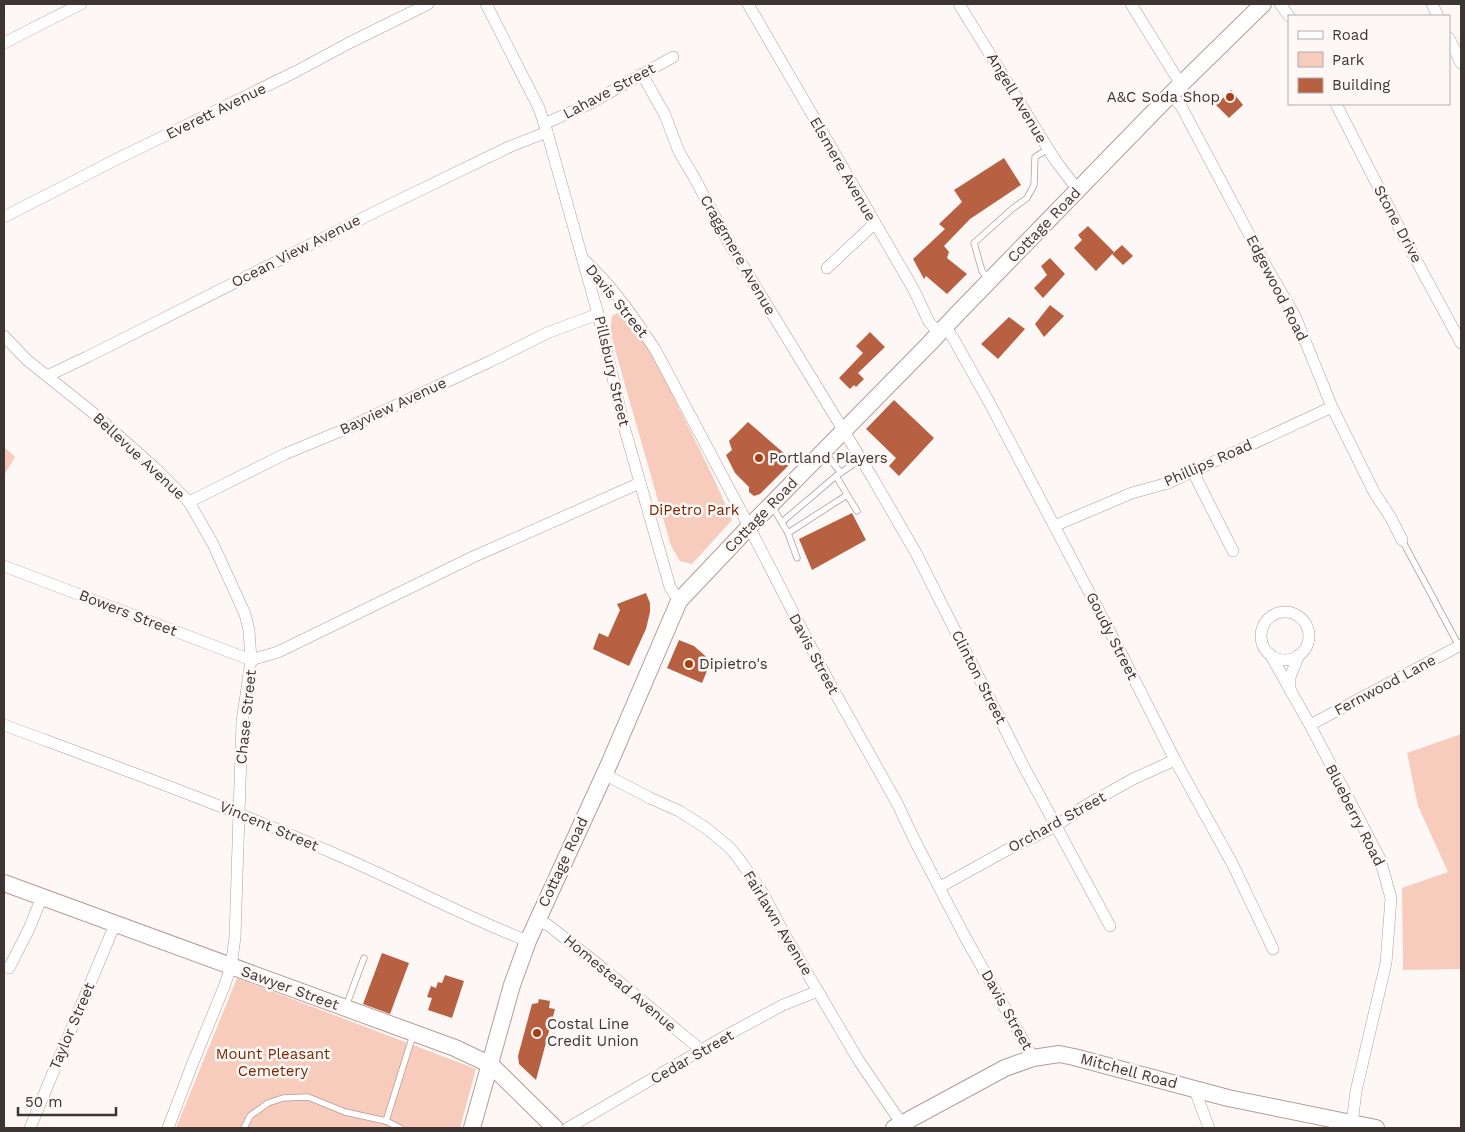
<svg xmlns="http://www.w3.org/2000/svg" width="1465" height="1132" viewBox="0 0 1465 1132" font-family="'Work Sans',sans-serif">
<rect width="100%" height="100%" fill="#fdf8f6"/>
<g fill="#f7ccbc">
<path d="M619,312C647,334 665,380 681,412C699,448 717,483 732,520L692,564L680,561L671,546L610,332L612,316Z"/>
<polygon points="4,447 15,457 4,475"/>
<polygon points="1461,734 1461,969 1403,970 1402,888 1448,872 1418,806 1407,753"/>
<polygon points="237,978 476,1069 460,1128 176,1128"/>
</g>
<g fill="#b86142">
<polygon points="1231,90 1243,105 1229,118 1216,105"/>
<polygon points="1004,158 1021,185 970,219 944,246 949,252 947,258 967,274 947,294 926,276 924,279 913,259 945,229 939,224 962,202 954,190"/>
<polygon points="1088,226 1114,252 1096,271 1074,248 1082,240 1078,235"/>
<polygon points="1122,245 1133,256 1123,265 1112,254"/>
<polygon points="1050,258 1065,274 1043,298 1034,288 1047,275 1041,266"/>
<polygon points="1050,305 1064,316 1044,337 1035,324"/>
<polygon points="1009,317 1025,329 998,359 981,344"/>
<polygon points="870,332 885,347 858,373 864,379 856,387 854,385 850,389 839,378 863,353 856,346"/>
<polygon points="894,400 934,438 899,476 889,466 896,458 866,429"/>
<polygon points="748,422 793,461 760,494 754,496 749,492 749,487 735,473 726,455 732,450 729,441"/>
<polygon points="852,513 866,540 812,570 799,539"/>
<polygon points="646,593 650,603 650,612 646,629 629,666 593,649 599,633 608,637 620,610 617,604"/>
<polygon points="679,640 694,646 711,661 702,683 667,668"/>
<polygon points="382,953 409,963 390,1014 363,1004"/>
<polygon points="445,975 464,981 452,1018 428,1010 432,998 427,997 431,986 436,988 438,982 442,983"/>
<polygon points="539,999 550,1001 549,1008 555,1009 536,1080 519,1064 518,1056 532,1004 538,1003"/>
</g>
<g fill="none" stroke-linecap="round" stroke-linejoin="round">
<g stroke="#b39d96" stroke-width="7">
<g id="lane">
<polyline points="988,279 982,271 974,243 1012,209 1027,198 1034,185 1035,157 1048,149"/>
<polyline points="825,453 841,473"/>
<polyline points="836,476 857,511"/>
<polyline points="772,506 788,533 797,558"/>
<polyline points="782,522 836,476 861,459"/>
<polyline points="788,533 847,495"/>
<polyline points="1402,540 1459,646"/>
<polyline points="346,1006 364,958"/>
<polyline points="386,1121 400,1128"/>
<polyline points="244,1128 250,1116 268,1103 283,1098 308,1097 345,1112 386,1121 413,1035"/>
</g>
</g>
<g stroke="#b39d96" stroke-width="12">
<g id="street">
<polyline points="486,4 539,108 547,132 598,314 625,430 670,587 679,601"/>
<polyline points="748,4 914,290 929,322 939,333"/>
<polyline points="959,4 1055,160 1078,190"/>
<polyline points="1131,4 1175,75 1181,83"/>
<polyline points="1280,4 1289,16"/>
<polyline points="1432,4 1438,16"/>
<polyline points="1449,38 1461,63"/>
<polyline points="4,43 81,4"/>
<polyline points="642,74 665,115 679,152 694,177 726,238 872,477 916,553 1023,765 1110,926"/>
<polyline points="1171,94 1181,106 1266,266 1295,316 1332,407 1374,492 1391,518 1402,540"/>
<polyline points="1336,104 1408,245 1461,343"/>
<polyline points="544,124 589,104 673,57"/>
<polyline points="4,217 115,160 295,72 349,43 428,4"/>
<path d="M583,259C612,285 635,319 656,351L742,513L829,682L897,803L915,841L964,935L1033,1058"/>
<polyline points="827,268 875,223"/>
<polyline points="945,327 953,338 989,402 1118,647 1175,760 1233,865 1273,949"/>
<polyline points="4,336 27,360 92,412 154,467 189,502 213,544 245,614 249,630 251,660 4,566"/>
<polyline points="47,376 87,357 379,210 509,147 547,132"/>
<polyline points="1193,472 1233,551"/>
<polyline points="189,502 285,454 343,430 491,361 547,333 598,314"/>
<polyline points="1054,526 1132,493 1168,483 1332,407"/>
<circle cx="1285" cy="636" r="24"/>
<polyline points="1270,654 1310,725 1380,859 1391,898 1386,963 1356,1091 1352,1124 1355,1128"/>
<polyline points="1290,689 1290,677 1299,655"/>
<path d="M4,725C117,767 231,808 342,857C405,884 465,917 528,941"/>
<polyline points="1310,725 1461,645"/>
<polyline points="604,774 650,798 679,811 706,828 730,848 739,859 764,895 783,932 859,1061 902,1124"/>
<polyline points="940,887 1005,851 1056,826 1083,807 1133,779 1175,760"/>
<polyline points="537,920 548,925 604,969 701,1050"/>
<polyline points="9,968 29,929 42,897"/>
<polyline points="1194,1088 1209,1128"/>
<polyline points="30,1128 115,924"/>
<polyline points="168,1128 192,1065 224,987 231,967 235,937 242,722 251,660 278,652 473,557 640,483"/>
<polyline points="568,1128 729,1034 783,1005 818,991"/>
</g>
</g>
<g stroke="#b39d96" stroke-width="18">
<g id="secondary">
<polyline points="4,883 455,1048 491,1065 555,1128"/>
<polyline points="472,1128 512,985 528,941 610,762 679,601 749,527 928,345 958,313 1171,94 1263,4"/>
<polyline points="894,1128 1005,1068 1033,1058 1059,1054 1074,1057 1228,1098 1376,1128"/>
</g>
</g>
<use href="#lane" stroke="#fff" stroke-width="5.5"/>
<use href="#street" stroke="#fff" stroke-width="11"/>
<use href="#secondary" stroke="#fff" stroke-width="16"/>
</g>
<g fill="#a53f16" stroke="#fdf8f6" stroke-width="2">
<circle cx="1230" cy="97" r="5"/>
<circle cx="759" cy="458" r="5"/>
<circle cx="689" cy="664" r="5"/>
<circle cx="537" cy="1033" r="5"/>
</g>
<g text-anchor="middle" stroke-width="5" stroke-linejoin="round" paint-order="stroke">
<g font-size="15" fill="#3e3532" stroke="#fdf8f6">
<text transform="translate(609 91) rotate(-28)" y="5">Lahave Street</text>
<text transform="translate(1017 98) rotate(59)" y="5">Angell Avenue</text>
<text transform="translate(216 111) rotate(-26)" y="5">Everett Avenue</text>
<text transform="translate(843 169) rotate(60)" y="5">Elsmere Avenue</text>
<text transform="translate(1398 224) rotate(62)" y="5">Stone Drive</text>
<text transform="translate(1044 225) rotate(-46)" y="5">Cottage Road</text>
<text transform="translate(296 251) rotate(-27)" y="5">Ocean View Avenue</text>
<text transform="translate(738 255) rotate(60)" y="5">Craggmere Avenue</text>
<text transform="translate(1277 288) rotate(63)" y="5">Edgewood Road</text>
<text transform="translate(617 301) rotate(51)" y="5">Davis Street</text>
<text transform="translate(612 371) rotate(77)" y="5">Pillsbury Street</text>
<text transform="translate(393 406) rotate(-25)" y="5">Bayview Avenue</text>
<text transform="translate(139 456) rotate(43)" y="5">Bellevue Avenue</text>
<text transform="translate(1208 463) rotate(-24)" y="5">Phillips Road</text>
<text transform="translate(761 515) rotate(-46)" y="5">Cottage Road</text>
<text transform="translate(128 613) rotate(21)" y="5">Bowers Street</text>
<text transform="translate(1112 636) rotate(63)" y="5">Goudy Street</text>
<text transform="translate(814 654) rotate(62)" y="5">Davis Street</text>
<text transform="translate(979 677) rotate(63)" y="5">Clinton Street</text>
<text transform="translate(1385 685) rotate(-28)" y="5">Fernwood Lane</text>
<text transform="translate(246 717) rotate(-84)" y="5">Chase Street</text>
<text transform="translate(1355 815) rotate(63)" y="5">Blueberry Road</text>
<text transform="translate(1057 822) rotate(-29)" y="5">Orchard Street</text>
<text transform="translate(269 826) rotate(23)" y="5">Vincent Street</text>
<text transform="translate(563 862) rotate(-65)" y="5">Cottage Road</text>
<text transform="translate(778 923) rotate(59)" y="5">Fairlawn Avenue</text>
<text transform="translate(620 983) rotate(40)" y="5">Homestead Avenue</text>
<text transform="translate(290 988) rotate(20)" y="5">Sawyer Street</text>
<text transform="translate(1007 1010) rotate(61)" y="5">Davis Street</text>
<text transform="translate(72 1026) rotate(-67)" y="5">Taylor Street</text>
<text transform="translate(692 1057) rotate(-30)" y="5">Cedar Street</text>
<text transform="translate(1129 1071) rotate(15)" y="5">Mitchell Road</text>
</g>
<g font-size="15" fill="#3e3532" stroke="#fdf8f6" text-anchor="start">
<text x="1220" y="102" text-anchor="end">A&amp;C Soda Shop</text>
<text x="769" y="463">Portland Players</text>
<text x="699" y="669">Dipietro's</text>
<text x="547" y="1029">Costal Line<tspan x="547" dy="17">Credit Union</tspan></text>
</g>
<g font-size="15" fill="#792804" stroke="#fdf8f6">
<text x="694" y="515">DiPetro Park</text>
<text x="273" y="1059">Mount Pleasant<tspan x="273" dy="17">Cemetery</tspan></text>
</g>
</g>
<rect width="1465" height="1132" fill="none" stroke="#3e3532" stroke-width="10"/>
<rect x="1288" y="15" width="162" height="90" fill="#fdf8f6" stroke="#b1aaa8"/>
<rect x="1298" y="31" width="25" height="8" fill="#ffffff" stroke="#b1aaa8"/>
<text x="1332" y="40" font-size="15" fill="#3e3532">Road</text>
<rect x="1298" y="52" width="25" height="15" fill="#f7ccbc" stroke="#b1aaa8"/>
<text x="1332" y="65" font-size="15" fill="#3e3532">Park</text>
<rect x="1298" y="78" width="25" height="15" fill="#b86142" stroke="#b1aaa8"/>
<text x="1332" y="90" font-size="15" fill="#3e3532">Building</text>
<path d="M18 1107v8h98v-8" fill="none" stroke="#3e3532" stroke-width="2.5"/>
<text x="25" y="1107" font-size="15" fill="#3e3532" stroke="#fdf8f6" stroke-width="4" paint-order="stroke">50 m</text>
</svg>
